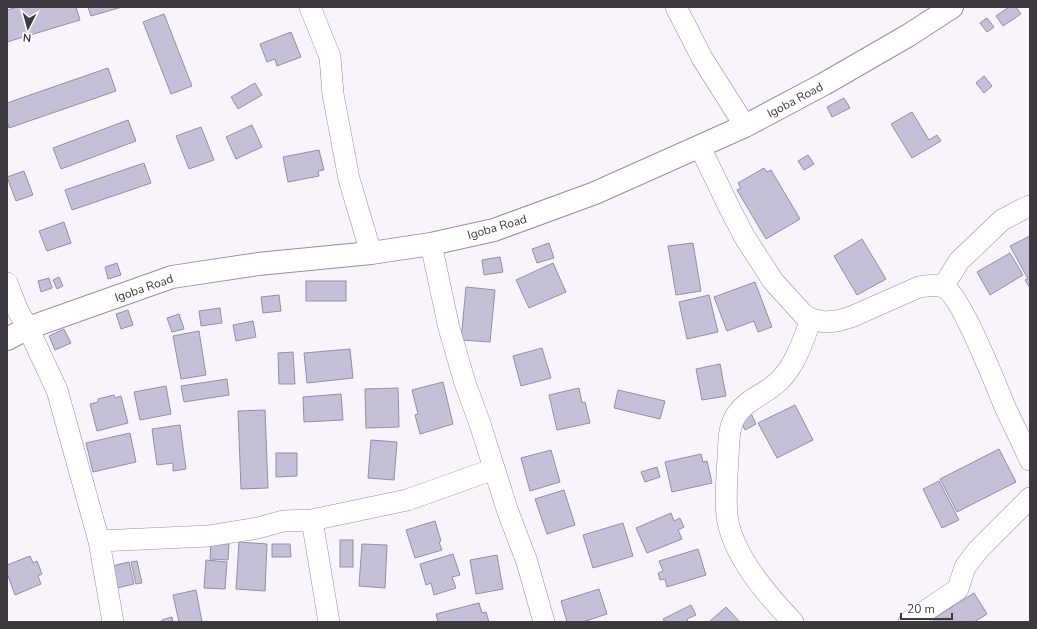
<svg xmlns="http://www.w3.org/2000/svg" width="1037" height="629" viewBox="0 0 1037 629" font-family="'Nunito Sans',sans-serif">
<rect width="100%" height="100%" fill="#f9f3fc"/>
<g fill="#c4c0d8" stroke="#938fa6">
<polygon points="18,7 76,7 80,20 7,42 7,10"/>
<polygon points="88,7 122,7 91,16"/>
<polygon points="1009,7 1016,7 1021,14 1003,26 996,16"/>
<polygon points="164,14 192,86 171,94 143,22"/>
<polygon points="987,18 994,27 987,32 980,23"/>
<polygon points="291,32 301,57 277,66 275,59 267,62 260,44"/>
<polygon points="108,68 116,91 9,128 7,121 7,103"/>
<polygon points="984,76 992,86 984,93 976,83"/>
<polygon points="255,83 262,95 238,109 231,97"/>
<polygon points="844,98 850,108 832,117 827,107"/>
<polygon points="912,112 929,140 937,135 941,141 912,158 891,124"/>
<polygon points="128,120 136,141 61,169 53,148"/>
<polygon points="252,125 262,147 236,159 226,137"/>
<polygon points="201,127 214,160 189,169 176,136"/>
<polygon points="319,150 324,170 318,171 319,176 288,182 283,157"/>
<polygon points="808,155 814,164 804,170 798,161"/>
<polygon points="144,163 151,183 72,210 65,190"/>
<polygon points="764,168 767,172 771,170 800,219 766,239 737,190 741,188 738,183"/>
<polygon points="24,171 33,195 16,201 7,177"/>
<polygon points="64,222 71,243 47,251 39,231"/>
<polygon points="1030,236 1030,288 1025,280 1028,279 1010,246"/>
<polygon points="862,239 886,279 857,295 834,256"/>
<polygon points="549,243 554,258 537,263 532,249"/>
<polygon points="693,243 701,291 676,295 668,246"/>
<polygon points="1010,253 1023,275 990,295 977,272"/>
<polygon points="500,257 503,272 484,275 482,260"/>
<polygon points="117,263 121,275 108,279 105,267"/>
<polygon points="553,263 566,292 529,308 516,280"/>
<polygon points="59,277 63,286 57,289 53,280"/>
<polygon points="49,278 52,288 41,292 38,281"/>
<rect x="306" y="281" width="40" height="20"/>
<polygon points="755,282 772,327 758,332 754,321 727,331 714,297"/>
<polygon points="466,287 495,290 490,342 461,340"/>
<polygon points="279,295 281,311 263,313 261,297"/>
<polygon points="709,295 718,332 687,339 679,302"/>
<polygon points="220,308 222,323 201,326 199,311"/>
<polygon points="128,310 133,325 121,329 116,314"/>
<polygon points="179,314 184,329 172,332 167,318"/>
<polygon points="253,321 256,337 236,341 233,325"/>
<polygon points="64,329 71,343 55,350 49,336"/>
<polygon points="199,331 206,375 181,379 173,336"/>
<polygon points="542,348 551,378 521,386 513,356"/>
<polygon points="350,349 353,378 307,383 304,353"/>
<polygon points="293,352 295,384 279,384 278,353"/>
<polygon points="720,364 726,396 702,400 696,369"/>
<polygon points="227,379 229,395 184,402 181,386"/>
<polygon points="443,382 453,424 420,434 415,415 418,414 412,390"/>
<polygon points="166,386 171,414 140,420 134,392"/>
<polygon points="398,388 399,427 366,428 365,389"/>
<polygon points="579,388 582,403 585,402 590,423 557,430 549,395"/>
<polygon points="618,390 665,401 660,419 614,408"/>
<polygon points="341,394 343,420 304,422 303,397"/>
<polygon points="114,395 115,398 121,396 128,423 97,431 90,404 98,402 98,399"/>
<polygon points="795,405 813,440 777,458 758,423"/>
<polygon points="749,409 756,424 745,430 738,415"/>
<polygon points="265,410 268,488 241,489 238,411"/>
<polygon points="180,425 186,469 173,471 173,463 157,465 152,429"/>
<polygon points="130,433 136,462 93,472 86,443"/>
<polygon points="371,440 397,442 394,480 368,478"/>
<polygon points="999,449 1016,482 957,512 940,479"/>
<polygon points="551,450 560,482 530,491 521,458"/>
<polygon points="276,453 297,453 297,476 276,477"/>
<polygon points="701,454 703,462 707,461 712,483 672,492 665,462"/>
<polygon points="657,467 660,477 645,482 641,472"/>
<polygon points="939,481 959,520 942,528 923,489"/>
<polygon points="564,490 575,525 547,534 535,499"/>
<polygon points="671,513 674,521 680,518 684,527 678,530 682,539 647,553 636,528"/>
<polygon points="435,521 441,541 439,542 442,550 415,558 406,530"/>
<polygon points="623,523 633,556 593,568 583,535"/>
<rect x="340" y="540" width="13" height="27"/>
<polygon points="239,542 267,544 265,591 236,589"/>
<polygon points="211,543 229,544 228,560 210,559"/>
<polygon points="272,544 290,544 291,557 272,557"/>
<polygon points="362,544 387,545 385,588 359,586"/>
<polygon points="698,549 706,575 667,587 665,579 660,580 658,573 663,571 659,561"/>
<polygon points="453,554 460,575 452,577 456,588 434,595 431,583 426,585 420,564"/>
<polygon points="497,555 503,589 476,594 470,560"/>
<polygon points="30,556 33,563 37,561 42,574 38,576 41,584 15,595 7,573 7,565"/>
<polygon points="206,560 227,562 225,589 204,588"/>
<polygon points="137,561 142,583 136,584 131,562"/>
<polygon points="129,562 134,584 117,588 112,566"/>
<polygon points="599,589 607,614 583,622 567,622 561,601"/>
<polygon points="196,590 202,622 179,622 173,595"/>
<polygon points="974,593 987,614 974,622 934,622 933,619"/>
<polygon points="479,603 482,613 486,612 489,622 438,622 436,614"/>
<polygon points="691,605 696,615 687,619 688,622 665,622 663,619"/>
<polygon points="726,607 740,622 709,622"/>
<polygon points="172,617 173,622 162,622 162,620"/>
</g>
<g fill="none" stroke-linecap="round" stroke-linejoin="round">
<g stroke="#9a8ca0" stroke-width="22">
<g id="minor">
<polyline points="310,7 330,57 333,94 349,179 371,253"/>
<polyline points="676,7 702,58 745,126"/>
<path d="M700,147L729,207L744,236L773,281L803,314L811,319L825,322L837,321L851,317L919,287C926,286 937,284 944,287C961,296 996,385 1005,407C1013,424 1022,442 1030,460"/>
<polyline points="431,244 449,328 465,383 479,421 508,512 527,562 544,622"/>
<polyline points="7,283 18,311 28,328 57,390 99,541 113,622"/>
<polyline points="943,287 959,261 1002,220 1023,209 1030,206"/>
<polyline points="312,520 329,622"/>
<polyline points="99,541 208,536 258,528 283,521 312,520 407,500 494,469"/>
<path d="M793,622C767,595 731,554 727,515C725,498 727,476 728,458C729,443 728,426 737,414C747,399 766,394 779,381C796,364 803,341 811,319"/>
<polyline points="909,622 958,589 965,567 978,550 1030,498"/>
</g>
</g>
<g stroke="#9a8ca0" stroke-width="24">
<polyline id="tertiary" points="7,339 28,328 172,277 258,264 371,253 431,244 494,230 595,193 745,126 824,84 909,35 952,7"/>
</g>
<use href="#minor" stroke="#fff" stroke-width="21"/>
<use href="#tertiary" stroke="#fff" stroke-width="22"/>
</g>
<g text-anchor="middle" stroke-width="3" stroke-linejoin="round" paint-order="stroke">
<g font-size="12" fill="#3e3841" stroke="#fff">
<text transform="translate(795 100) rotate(-28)" y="4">Igoba Road</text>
<text transform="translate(497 227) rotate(-16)" y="4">Igoba Road</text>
<text transform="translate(144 288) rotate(-19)" y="4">Igoba Road</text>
</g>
</g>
<rect width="1037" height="629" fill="none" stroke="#3e3841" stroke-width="16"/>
<g transform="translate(28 28) rotate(186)" stroke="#ffffff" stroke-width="3" paint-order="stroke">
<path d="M0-3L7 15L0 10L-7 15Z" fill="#3e3841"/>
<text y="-6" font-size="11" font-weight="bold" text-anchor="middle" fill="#3e3841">N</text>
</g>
<path d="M901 613v6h51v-6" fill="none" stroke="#3e3841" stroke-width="2"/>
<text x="907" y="613" font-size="12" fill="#3e3841" stroke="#ffffff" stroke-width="3" paint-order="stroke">20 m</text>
</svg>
